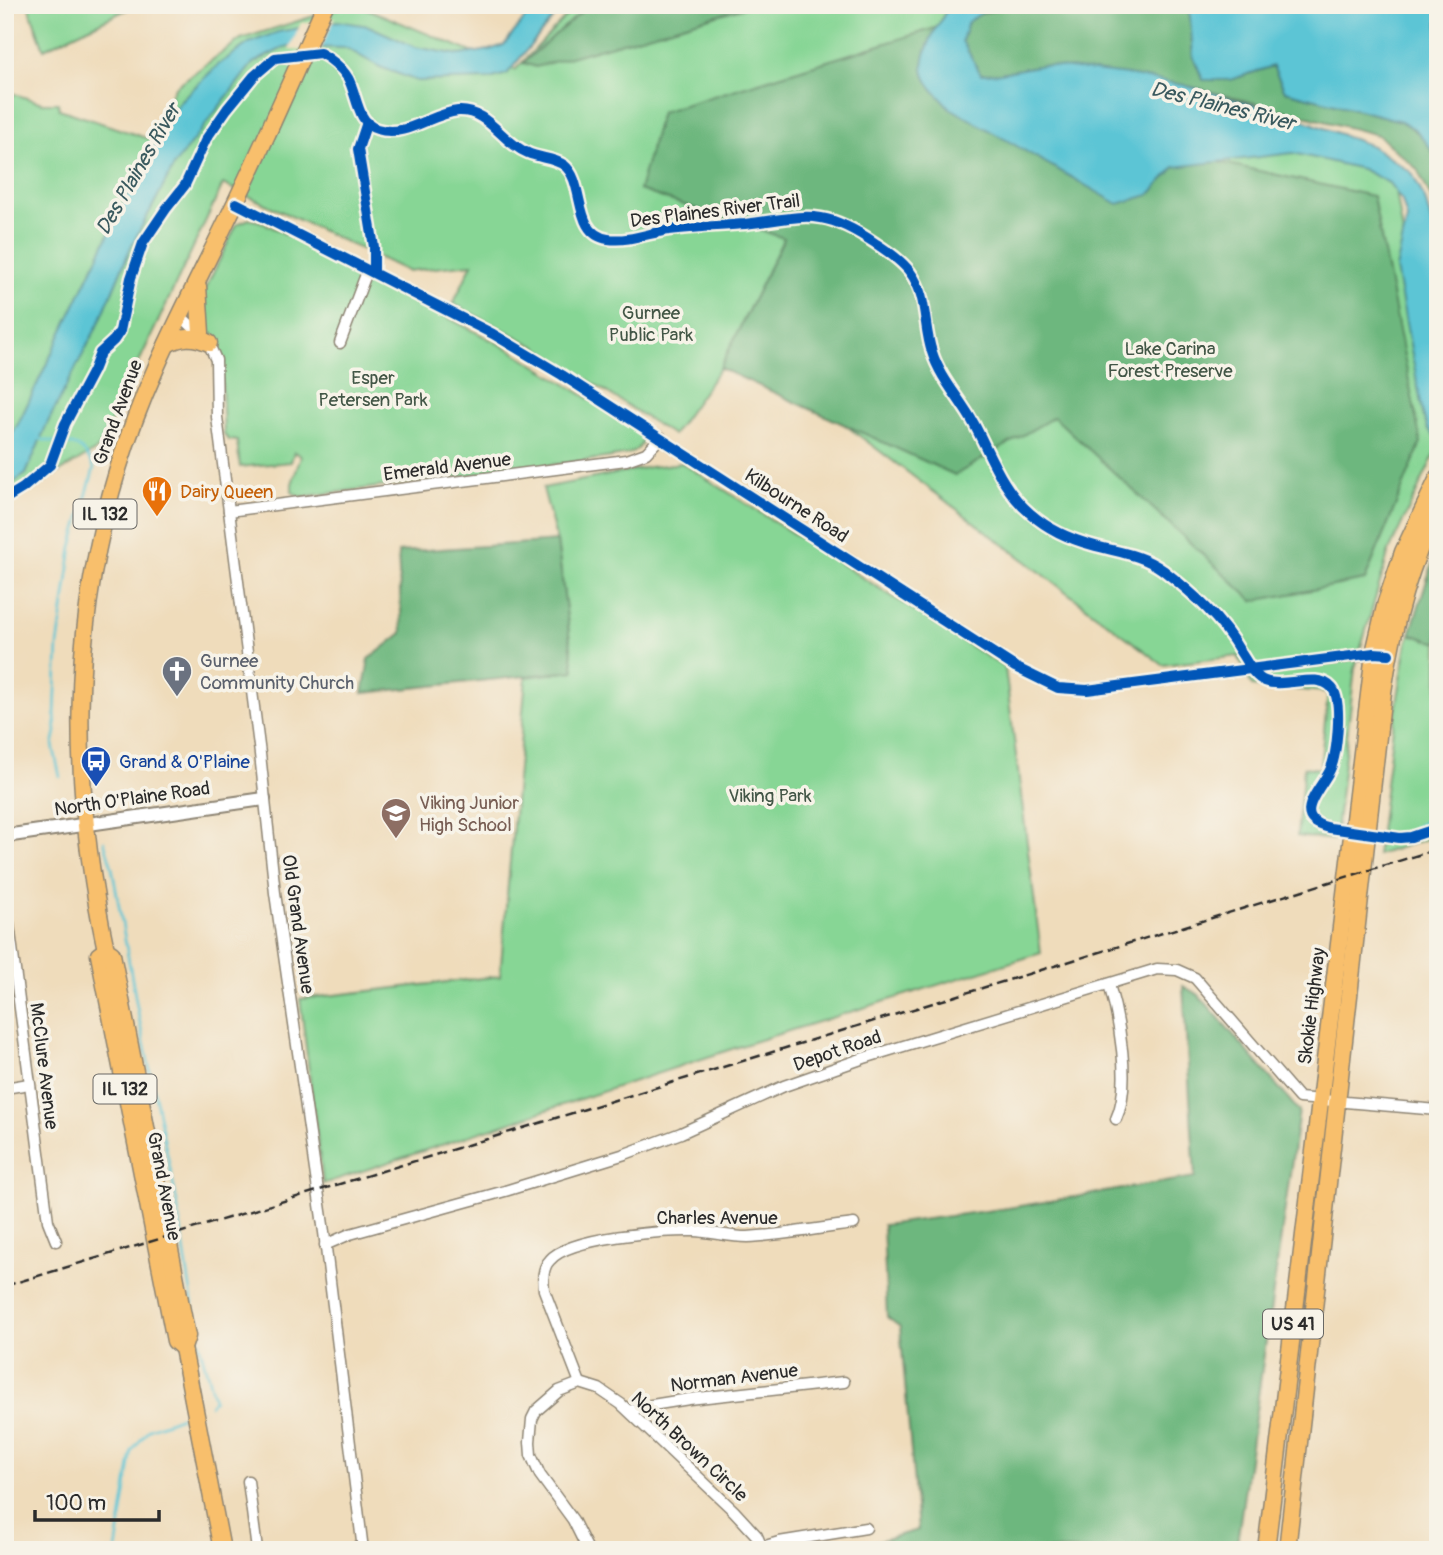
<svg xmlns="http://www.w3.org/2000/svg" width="1443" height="1555" viewBox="0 0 1443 1555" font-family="Pangolin,sans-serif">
<rect width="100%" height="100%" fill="#f7f3e8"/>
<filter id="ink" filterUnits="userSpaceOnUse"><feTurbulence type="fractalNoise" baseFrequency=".0143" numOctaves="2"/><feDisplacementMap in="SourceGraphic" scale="14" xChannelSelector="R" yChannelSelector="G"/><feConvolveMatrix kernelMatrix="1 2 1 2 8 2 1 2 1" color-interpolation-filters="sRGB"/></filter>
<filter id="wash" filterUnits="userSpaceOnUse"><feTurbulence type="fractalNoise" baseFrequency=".00686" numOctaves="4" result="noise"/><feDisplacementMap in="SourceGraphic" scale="28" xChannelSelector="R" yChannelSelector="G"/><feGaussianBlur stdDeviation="1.57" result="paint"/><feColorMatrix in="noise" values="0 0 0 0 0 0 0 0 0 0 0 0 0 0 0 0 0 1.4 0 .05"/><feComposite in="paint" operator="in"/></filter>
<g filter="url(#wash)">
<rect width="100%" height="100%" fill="#efdcbb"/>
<g fill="#87d695" stroke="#598060" stroke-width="2">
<polygon points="28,5 136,5 44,49"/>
<polygon points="349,5 358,5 515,70 577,5 1171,5 1185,105 1391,161 1438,447 1389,551 1355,668 1335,840 1297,836 1304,767 1320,769 1328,692 1252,686 1238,656 1163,665 738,344 793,228 765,231 784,238 720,368 673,435 537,347 453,304 472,264 407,271 223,184 98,449 5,504 5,91 42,103 58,103 59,109 149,139 175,87 241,39"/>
<path d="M249,219L262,222L511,350L641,431L644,437C640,456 621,455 605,458L300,497L292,492V484L301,456L294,452L291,462L240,467L237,441L229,440L224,435L221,361L216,345L207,331L203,294L237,224Z"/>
<polygon points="682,463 1005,668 1041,953 753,1042 323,1184 300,999 500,976 526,677 574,671 557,542 543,488 650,467"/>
<polygon points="1438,561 1438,835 1377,855 1393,728 1407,643"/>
</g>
<g fill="#6db77e" stroke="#4c7154" stroke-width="2">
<polygon points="589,5 752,5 536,67 523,63"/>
<path d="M1010,5H1189L1193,56L1203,80H1230L1273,66L1285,91L1401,121C1437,143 1438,157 1438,198L1433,202L1417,169L1378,135L1192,87L1214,161L1373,196L1421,443L1365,580L1253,601L1054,417L955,475L720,368L784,238L639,190L661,112Z"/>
<polygon points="557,541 574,671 363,693 369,659 402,633 398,552"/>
<polygon points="1438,545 1438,643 1410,634"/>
<polygon points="1183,986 1199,995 1299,1111 1236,1550 868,1550 867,1544 918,1530 900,1327 887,1317 883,1225 1008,1208 1195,1177"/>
</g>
<g fill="#5bc5d5" stroke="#437880" stroke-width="2">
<polygon points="535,5 564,5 507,74 489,79 417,81 380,67 346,48 285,47 253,63 175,164 131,247 100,321 47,424 26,474 5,488 5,444 18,424 142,165 180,101 218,65 249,43 278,32 337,21 369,26 415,47 460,55 489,50 504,45"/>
<path d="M951,5H994L968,22L962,41L981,74L1000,73L1043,65L1128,75L1184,85L1295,117L1372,146L1412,173L1425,199L1438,248V440L1428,429L1423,414L1396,269L1407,219L1402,201L1389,183L1362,169L1293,153L1175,167L1149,195L1118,204L950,108C922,78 915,73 933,34C939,24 943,14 951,5Z"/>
<polygon points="1189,5 1438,5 1438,158 1416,130 1401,121 1285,91 1273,66 1230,80 1203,80 1193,56"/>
</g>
<polygon fill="#efdcbb" points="335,17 320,51 289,50 301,23"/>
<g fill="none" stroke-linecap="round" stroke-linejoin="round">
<g stroke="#5bc5d5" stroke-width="2.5">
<path d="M40,439C68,447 80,437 94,468L72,547L58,645L55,714L56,732L53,745L60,777"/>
<polyline points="1407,832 1438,813"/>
<polyline points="104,841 112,867 139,1018 177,1202 198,1339 214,1399 210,1405"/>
<polyline points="116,1550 132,1451 149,1429 181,1417"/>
</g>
</g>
</g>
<g filter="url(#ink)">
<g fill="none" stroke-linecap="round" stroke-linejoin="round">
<g stroke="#8d8473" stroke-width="13">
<g id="minor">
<polyline points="236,203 493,334 562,375 1015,667 1058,688 1087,690 1376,654"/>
<polyline points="181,316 208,342 216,360 217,417 260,754 275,893 324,1232 363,1550"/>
<polyline points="340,343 368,269"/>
<polyline points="229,511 626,460 646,453 661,437"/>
<polyline points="5,894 48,1221 56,1241"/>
<path d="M1109,984C1119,1019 1132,1085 1116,1119"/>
<polyline points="5,1088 29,1084"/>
<polyline points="325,1245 350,1234 505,1191 625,1154 681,1133 784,1086 864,1058 1157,969 1177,970 1195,978 1299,1098 1438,1110"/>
<path d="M580,1383L544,1290C543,1280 542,1268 550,1260C569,1237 665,1230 695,1231C712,1232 730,1237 748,1237C784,1235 819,1228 854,1224"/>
<polyline points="629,1411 646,1406 689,1399 844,1382"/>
<polyline points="248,1481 257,1550"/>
<polyline points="762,1547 779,1542 866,1528"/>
<polyline points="346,1550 363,1547"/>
<polyline points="588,1550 573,1520 540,1475 531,1455 530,1442 532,1419 536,1411 559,1391 580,1383 599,1389 621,1404 734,1511 757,1536 763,1550"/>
</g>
</g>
<g stroke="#8d8473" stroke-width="16">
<polyline id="tertiary" points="5,836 264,799"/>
</g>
<g stroke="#8d8473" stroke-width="19">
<g id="primary">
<polyline points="198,286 201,333"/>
<path d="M167,344C183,336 193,336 209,343"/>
<polyline points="106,950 99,955 175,1341 183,1348"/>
<path d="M222,1550L183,1348L187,1336L112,954L106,950C71,787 69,629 118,469C144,382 187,303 226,222C261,151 292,78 325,5"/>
</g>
</g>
<g stroke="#8d8473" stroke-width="19">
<g id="trunk">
<polyline points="1266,1550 1374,653 1386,602 1403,552 1438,478"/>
<path d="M1287,1550L1383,692C1392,629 1408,566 1438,509"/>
</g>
</g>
<use href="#minor" stroke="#fff" stroke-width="10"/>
<use href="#tertiary" stroke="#fff" stroke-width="12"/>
<use href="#primary" stroke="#f8bf6c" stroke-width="16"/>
<use href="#trunk" stroke="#f8bf6c" stroke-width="16"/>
<polyline stroke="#2b2b2b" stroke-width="2.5" stroke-dasharray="10 5" stroke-linecap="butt" points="5,1286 1438,849"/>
<g stroke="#f7f3e8" stroke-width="15">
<g id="cycleway">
<polyline points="367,122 358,149 374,247 374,272"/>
<polyline points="236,203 493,334 562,375 1015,667 1058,688 1087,690 1374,653 1389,654"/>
<path d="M5,499L23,488L50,465L65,424L93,371L100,353L114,340L120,331L131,278L143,243L166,209L185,185L206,139L227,109L254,76L275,58L320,53C330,58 342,68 348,78C357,94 357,123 377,129C407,138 430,114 458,111C488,109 502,143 528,153C539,158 554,158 564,165C586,182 572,234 608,239C628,242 649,233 669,230C694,227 719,226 745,224C805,217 821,206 875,243C887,251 901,260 910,272C928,296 923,326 932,352C940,378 961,400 974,424C991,456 1002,490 1031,514C1048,529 1070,539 1092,545C1117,552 1141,554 1163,570C1194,594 1222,619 1241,653C1247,662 1254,677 1265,681C1285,689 1317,671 1332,688C1343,700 1337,755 1330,770C1321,789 1288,819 1330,828L1400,838L1411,837L1438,828"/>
</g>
</g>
<use href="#cycleway" stroke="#0057b8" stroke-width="10"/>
</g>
</g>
<defs>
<g id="restaurant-pin" transform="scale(1.575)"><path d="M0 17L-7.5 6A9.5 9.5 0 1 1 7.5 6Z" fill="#e8710a" stroke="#f7f3e8"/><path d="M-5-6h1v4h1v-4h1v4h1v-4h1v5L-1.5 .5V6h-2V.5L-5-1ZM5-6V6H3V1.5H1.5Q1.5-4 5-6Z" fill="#fff"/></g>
<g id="church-pin" transform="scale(1.575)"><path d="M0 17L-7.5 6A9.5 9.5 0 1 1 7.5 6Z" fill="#6b7280" stroke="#f7f3e8"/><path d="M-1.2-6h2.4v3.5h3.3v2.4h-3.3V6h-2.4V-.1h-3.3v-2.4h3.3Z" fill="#fff"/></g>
<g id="bus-pin" transform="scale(1.575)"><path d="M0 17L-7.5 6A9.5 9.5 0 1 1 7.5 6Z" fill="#1a4fb4" stroke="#f7f3e8"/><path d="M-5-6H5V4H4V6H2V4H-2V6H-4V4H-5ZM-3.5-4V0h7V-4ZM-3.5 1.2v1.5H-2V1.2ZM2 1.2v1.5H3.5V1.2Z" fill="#fff"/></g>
<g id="school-pin" transform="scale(1.575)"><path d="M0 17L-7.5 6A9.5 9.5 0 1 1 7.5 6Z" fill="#8d6e63" stroke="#f7f3e8"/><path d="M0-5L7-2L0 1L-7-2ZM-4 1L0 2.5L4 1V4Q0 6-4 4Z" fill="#fff"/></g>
</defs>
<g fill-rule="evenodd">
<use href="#restaurant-pin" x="157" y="491"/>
<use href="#church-pin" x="177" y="671"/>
<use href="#bus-pin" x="96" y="761"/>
<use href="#school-pin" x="396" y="813"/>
</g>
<g text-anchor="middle" stroke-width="7" stroke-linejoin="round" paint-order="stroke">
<g fill="#f7f3e8" stroke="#686764" stroke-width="2">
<rect x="73.5" y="499.5" width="63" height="29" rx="5"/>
<rect x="93.5" y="1074.5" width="63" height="29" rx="5"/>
<rect x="1263" y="1309.5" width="60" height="29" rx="5"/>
</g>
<g font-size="18" font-weight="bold" fill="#2b2b2b">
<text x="105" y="520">IL 132</text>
<text x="125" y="1095">IL 132</text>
<text x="1293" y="1330">US 41</text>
</g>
<g font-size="19" fill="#2b2b2b" stroke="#f7f3e8">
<text transform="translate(715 210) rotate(-7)" y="7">Des Plaines River Trail</text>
<text transform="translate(117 412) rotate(-70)" y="7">Grand Avenue</text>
<text transform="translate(447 466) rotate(-7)" y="7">Emerald Avenue</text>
<text transform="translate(797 505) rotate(33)" y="7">Kilbourne Road</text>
<text transform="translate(132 798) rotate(-8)" y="7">North O'Plaine Road</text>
<text transform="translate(299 924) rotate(82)" y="7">Old Grand Avenue</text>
<text transform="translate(1311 1006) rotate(-83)" y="7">Skokie Highway</text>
<text transform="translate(837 1050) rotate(-19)" y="7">Depot Road</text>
<text transform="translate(45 1066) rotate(83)" y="7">McClure Avenue</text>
<text transform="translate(165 1186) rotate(79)" y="7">Grand Avenue</text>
<text x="717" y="1224">Charles Avenue</text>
<text transform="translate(734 1377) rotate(-7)" y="7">Norman Avenue</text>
<text transform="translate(690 1446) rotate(43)" y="7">North Brown Circle</text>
</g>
<g font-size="19" fill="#425646" stroke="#f7f3e8">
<text x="651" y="319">Gurnee<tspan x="651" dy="22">Public Park</tspan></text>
<text x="1170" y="355">Lake Carina<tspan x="1170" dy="22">Forest Preserve</tspan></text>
<text x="373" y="384">Esper<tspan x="373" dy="22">Petersen Park</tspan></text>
<text x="770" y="802">Viking Park</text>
</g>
<g font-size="19" fill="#c56008" stroke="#f7f3e8" text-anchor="start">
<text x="180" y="498">Dairy Queen</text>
</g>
<g font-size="19" fill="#5b616d" stroke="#f7f3e8" text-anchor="start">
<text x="200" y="667">Gurnee<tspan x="200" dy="22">Community Church</tspan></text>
</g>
<g font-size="19" fill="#164399" stroke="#f7f3e8" text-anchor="start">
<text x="119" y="768">Grand &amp; O'Plaine</text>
</g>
<g font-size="19" fill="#785e54" stroke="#f7f3e8" text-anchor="start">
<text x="419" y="809">Viking Junior<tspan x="419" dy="22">High School</tspan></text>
</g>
<g font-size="21" font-style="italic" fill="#39595e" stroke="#f7f3e8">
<text transform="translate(1223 106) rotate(14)" y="7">Des Plaines River</text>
<text transform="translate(138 169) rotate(-60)" y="7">Des Plaines River</text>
</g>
</g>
<rect width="1443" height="1555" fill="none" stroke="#f7f3e8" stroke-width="28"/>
<path d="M35 1510v10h124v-10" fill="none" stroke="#2b2b2b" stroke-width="3.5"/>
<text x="46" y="1510" font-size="21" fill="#2b2b2b" stroke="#f7f3e8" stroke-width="5" paint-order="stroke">100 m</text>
</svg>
